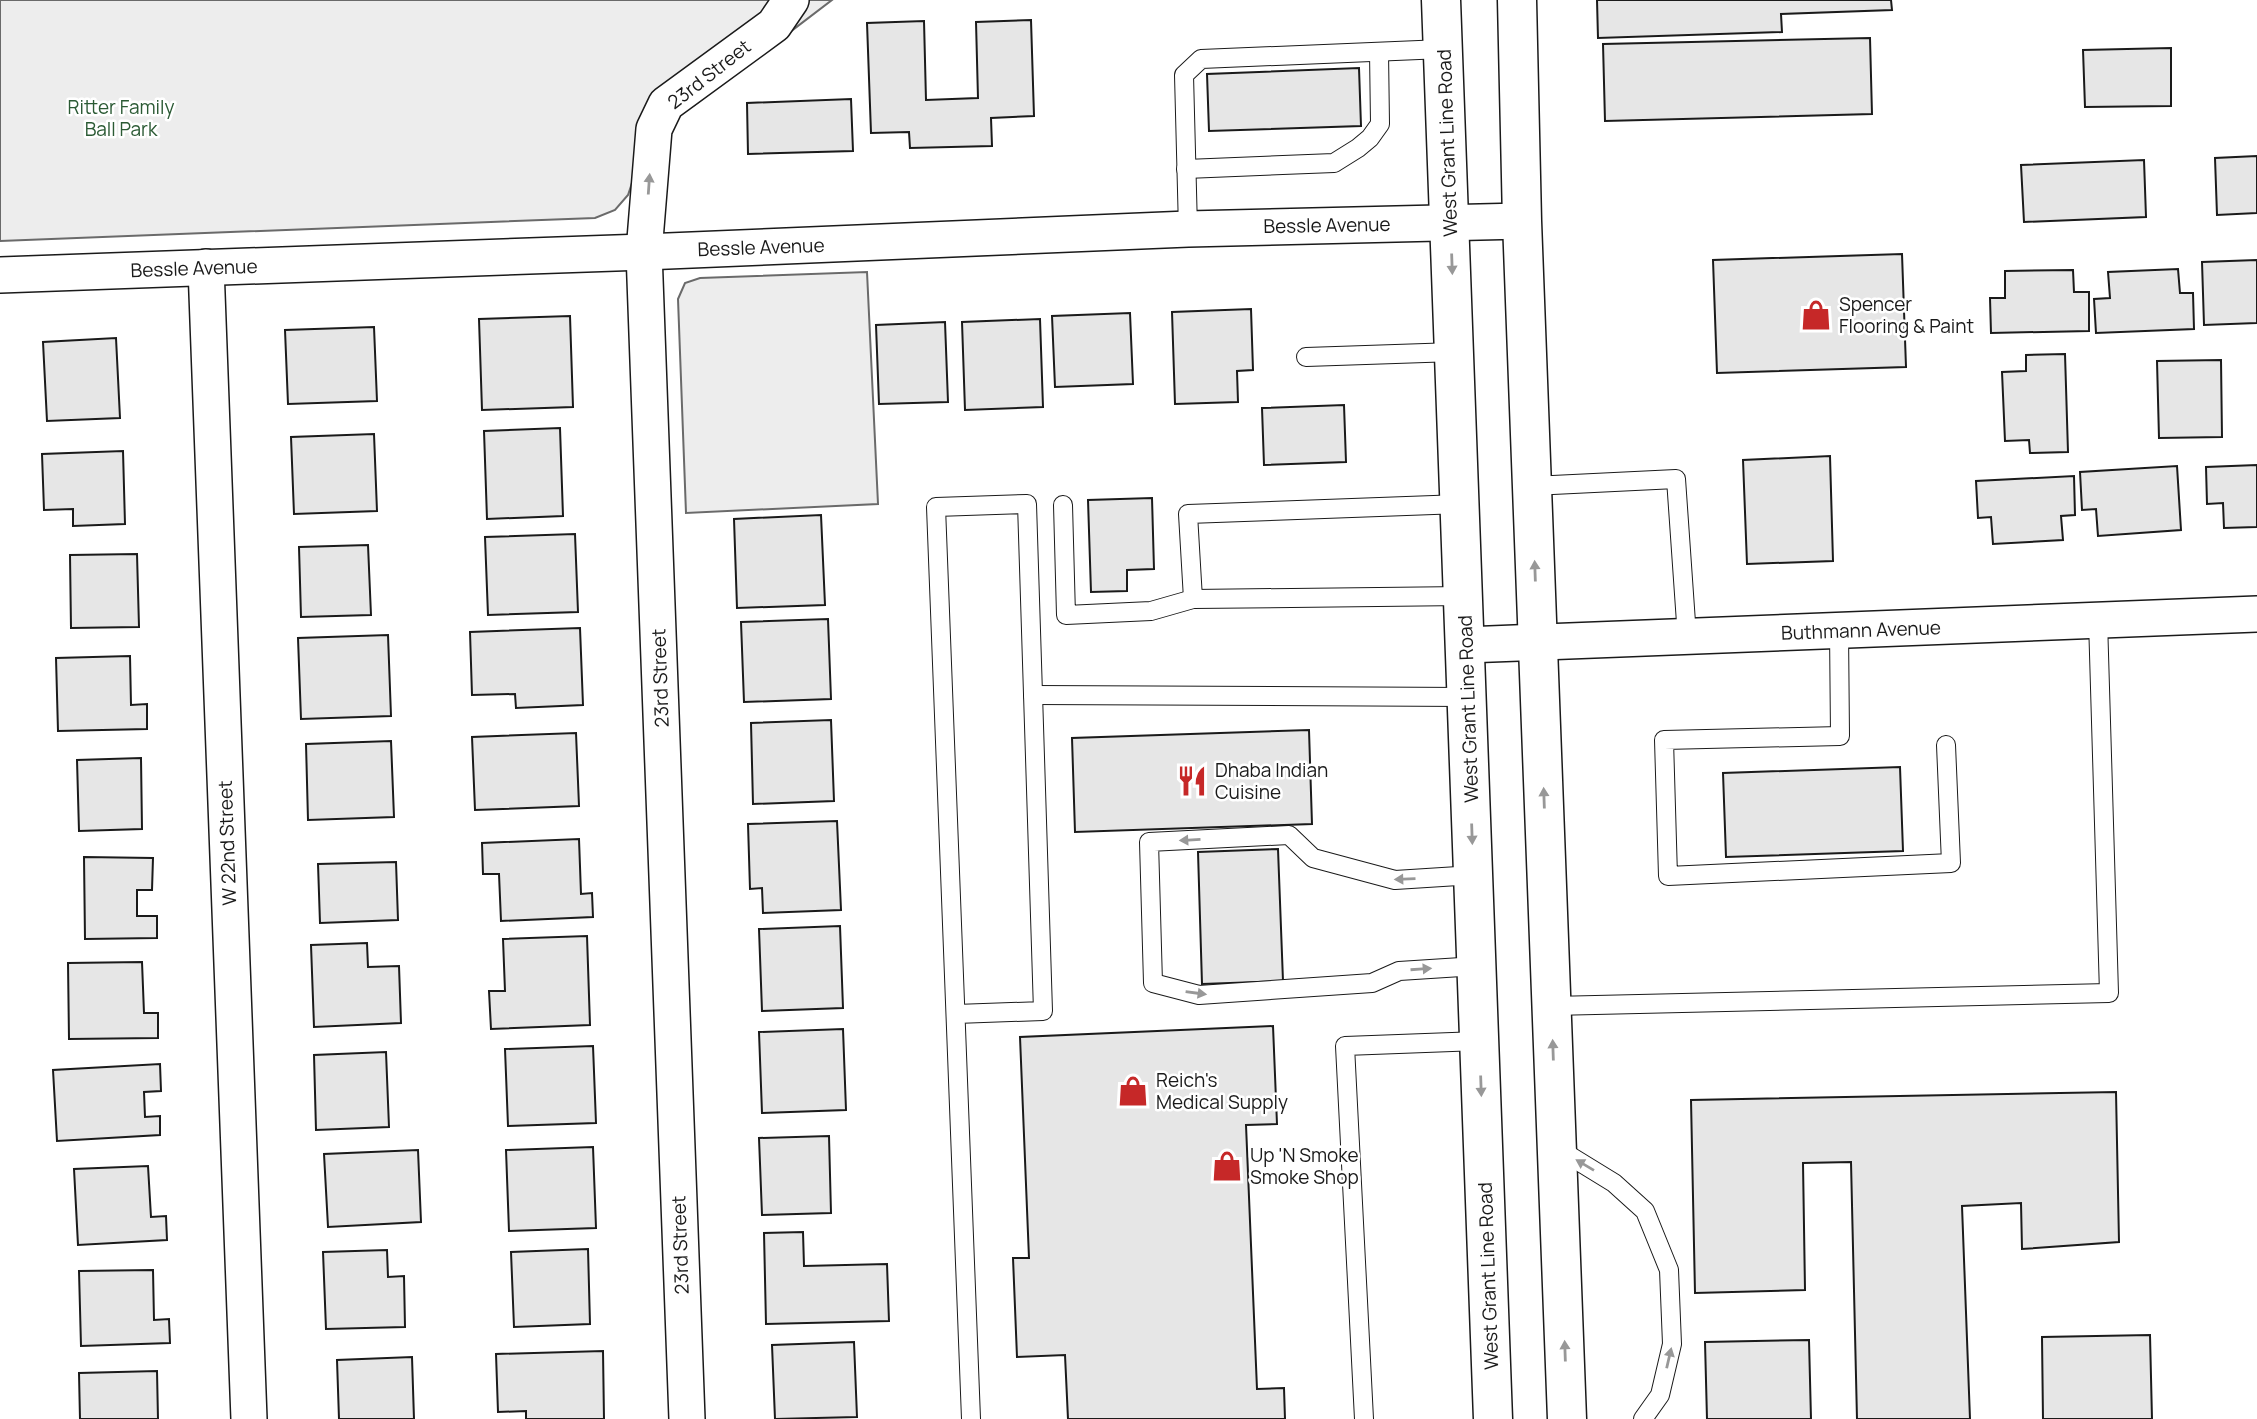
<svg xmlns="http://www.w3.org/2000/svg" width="2257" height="1419" viewBox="0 0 2257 1419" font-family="Manrope,sans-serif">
<rect width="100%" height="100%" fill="#fff"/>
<g fill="#ededed" stroke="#6a6a6a" stroke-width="2">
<polygon points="0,0 832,0 693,106 642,123 636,171 628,195 615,210 595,218 0,241"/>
<polygon points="867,272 878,504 686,513 678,299 685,283 700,278"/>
</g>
<g fill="#e6e6e6" stroke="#1a1a1a" stroke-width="2">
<polygon points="1597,0 1891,0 1892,10 1781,14 1782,32 1598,38"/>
<polygon points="1031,20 1034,116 991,118 992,146 910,148 909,132 871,133 867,23 924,21 926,100 978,98 976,22"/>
<polygon points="1870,38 1872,114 1605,121 1603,44"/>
<polygon points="2171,48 2171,106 2085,107 2083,50"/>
<polygon points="1359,68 1361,126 1209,131 1207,74"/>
<polygon points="851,99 853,151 748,154 747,103"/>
<polygon points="2257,156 2257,213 2217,215 2215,158"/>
<polygon points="2144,160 2146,217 2024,222 2021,165"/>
<polygon points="1902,254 1906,367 1717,373 1713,260"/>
<polygon points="2257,260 2257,323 2204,325 2202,262"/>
<polygon points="2178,269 2180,293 2193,293 2194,329 2096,333 2094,299 2110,298 2108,272"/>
<polygon points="2073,270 2074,292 2089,292 2089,331 1991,333 1990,298 2005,298 2005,271"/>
<polygon points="1251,309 1253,370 1237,371 1238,402 1175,404 1172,312"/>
<polygon points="1130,313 1133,384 1055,387 1052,316"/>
<polygon points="570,316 573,407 482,410 479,319"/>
<polygon points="1040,319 1043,407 965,410 962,322"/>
<polygon points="945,322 948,402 879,404 876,325"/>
<polygon points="374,327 377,401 288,404 285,330"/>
<polygon points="116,338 120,418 47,421 43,342"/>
<polygon points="2065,354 2068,452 2030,453 2029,440 2005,441 2002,372 2026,371 2026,355"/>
<polygon points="2221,360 2222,437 2159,438 2157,361"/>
<polygon points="1344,405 1346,462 1264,465 1262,408"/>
<polygon points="560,428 563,516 487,519 484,431"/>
<polygon points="374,434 377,511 294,514 291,437"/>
<polygon points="123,451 125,524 73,526 73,509 44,510 42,454"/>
<polygon points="1830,456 1833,561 1747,564 1743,460"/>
<polygon points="2257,465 2257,527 2224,528 2223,503 2207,504 2206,467"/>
<polygon points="2177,466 2181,530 2098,536 2096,509 2082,510 2080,472"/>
<polygon points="2074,476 2075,515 2061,516 2063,540 1993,544 1991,517 1978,518 1976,481"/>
<polygon points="1152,498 1154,569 1127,570 1127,591 1091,592 1088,500"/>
<polygon points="821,515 825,605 737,608 734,519"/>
<polygon points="575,534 578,612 488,615 485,537"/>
<polygon points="368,545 371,615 301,617 299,547"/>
<polygon points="137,554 139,627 71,628 70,555"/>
<polygon points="828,619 831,699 744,702 741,622"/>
<polygon points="580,628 583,705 516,708 515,694 472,695 470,632"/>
<polygon points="388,635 391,716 301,719 298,638"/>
<polygon points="130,656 131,705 147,704 147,729 58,731 56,658"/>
<polygon points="831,720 834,801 753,804 751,723"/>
<polygon points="1309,730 1312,824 1075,832 1072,738"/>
<polygon points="576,733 579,806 475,810 472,737"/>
<polygon points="391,741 394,817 308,820 306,744"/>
<polygon points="141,758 142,829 79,831 77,760"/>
<polygon points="1900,767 1903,851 1726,857 1723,773"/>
<polygon points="837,821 841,910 763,913 762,888 750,889 748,824"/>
<polygon points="579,839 581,894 592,893 593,917 501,921 499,874 483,874 482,843"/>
<polygon points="1278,849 1283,981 1202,984 1198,852"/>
<polygon points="84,857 153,858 152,890 137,890 137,916 157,916 157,938 85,939"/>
<polygon points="396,862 398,920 320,923 318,864"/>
<polygon points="840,926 843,1008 762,1011 759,929"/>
<polygon points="587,936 590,1025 491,1029 489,991 505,991 503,939"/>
<polygon points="367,943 368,967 399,966 401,1023 314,1027 311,945"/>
<polygon points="142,962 144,1013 158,1013 158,1038 69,1039 68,963"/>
<polygon points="1273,1026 1277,1124 1246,1125 1257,1389 1284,1388 1285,1419 1068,1419 1065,1355 1017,1357 1013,1258 1029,1258 1020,1037"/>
<polygon points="843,1029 846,1110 762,1113 759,1032"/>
<polygon points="593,1046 596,1123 508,1126 505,1049"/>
<polygon points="386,1052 389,1127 316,1130 314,1055"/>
<polygon points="160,1064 161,1091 144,1092 145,1117 160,1116 160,1135 57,1141 53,1070"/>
<polygon points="2116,1092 2119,1242 2022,1249 2021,1203 1962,1206 1970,1419 1857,1419 1851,1162 1803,1163 1805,1290 1695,1293 1691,1100"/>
<polygon points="829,1136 831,1213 762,1215 759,1138"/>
<polygon points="593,1147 596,1228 509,1231 506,1150"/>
<polygon points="418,1150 421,1222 328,1227 324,1154"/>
<polygon points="148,1166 151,1217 166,1216 167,1240 78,1245 74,1169"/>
<polygon points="803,1232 804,1266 887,1264 889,1321 766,1324 764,1233"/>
<polygon points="588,1249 590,1324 514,1327 511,1252"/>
<polygon points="387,1250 388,1277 404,1276 405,1327 326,1329 323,1252"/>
<polygon points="153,1270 154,1320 169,1319 170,1343 81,1346 79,1271"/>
<polygon points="2150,1335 2152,1419 2043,1419 2042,1337"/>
<polygon points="1809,1340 1811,1419 1707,1419 1705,1342"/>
<polygon points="854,1342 857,1417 775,1419 772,1345"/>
<polygon points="603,1351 604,1419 526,1419 526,1411 498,1412 496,1354"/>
<polygon points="412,1357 414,1419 339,1419 337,1360"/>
<polygon points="157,1371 158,1419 80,1419 79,1373"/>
</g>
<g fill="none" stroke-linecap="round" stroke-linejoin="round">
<g stroke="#1a1a1a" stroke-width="20">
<g id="lane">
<polyline points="1186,169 1334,163 1358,148 1370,138 1380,124 1379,52"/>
<polyline points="1188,229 1184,75 1201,59 1443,49"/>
<polyline points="1306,357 1455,352"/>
<polyline points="1532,486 1676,479 1687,637"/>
<polyline points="1461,504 1188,514 1193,599 1464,596"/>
<polyline points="1063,505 1066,615 1151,611 1193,599"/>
<polyline points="1839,630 1840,736 1664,740 1668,876 1951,863 1946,745"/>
<polyline points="1033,695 1467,697"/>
<polyline points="1474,875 1395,880 1313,858 1289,835 1149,842 1153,983 1199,995 1372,983 1399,971 1477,966"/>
<polyline points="1552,1006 2109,993 2098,620"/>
<polyline points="956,1014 1043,1011 1027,504 936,507 971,1419"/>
<polyline points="1557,1148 1614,1183 1645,1211 1669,1270 1672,1344 1660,1395 1643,1419"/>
<polyline points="1364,1419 1345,1046 1479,1041"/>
</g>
</g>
<g stroke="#1a1a1a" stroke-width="38">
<g id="street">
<polyline points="206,267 249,1419"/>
<polyline points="0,275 644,252 1188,229 1522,221"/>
<polyline points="1465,645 2257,614"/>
<polyline points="687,1419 644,252 654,129 666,104 774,25 791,0"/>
</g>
</g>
<g stroke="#1a1a1a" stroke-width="41">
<g id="primary">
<polyline points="1441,0 1493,1419"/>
<polyline points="1517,0 1522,221 1567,1419"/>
</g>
</g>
<use href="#lane" stroke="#fff" stroke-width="18"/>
<use href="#street" stroke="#fff" stroke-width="35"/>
<use href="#primary" stroke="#fff" stroke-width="38"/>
</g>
<defs><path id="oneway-solid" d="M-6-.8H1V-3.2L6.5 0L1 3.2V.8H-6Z" transform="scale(1.75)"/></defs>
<g fill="#989898">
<use href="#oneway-solid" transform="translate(649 184) rotate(-86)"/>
<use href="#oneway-solid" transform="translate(1452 264) rotate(88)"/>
<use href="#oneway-solid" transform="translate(1535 571) rotate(-92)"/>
<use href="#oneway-solid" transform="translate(1544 798) rotate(-92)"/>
<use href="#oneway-solid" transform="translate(1472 834) rotate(88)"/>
<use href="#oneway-solid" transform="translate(1190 840) rotate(177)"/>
<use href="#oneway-solid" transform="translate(1405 879) rotate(178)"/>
<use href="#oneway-solid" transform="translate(1421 969) rotate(-4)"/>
<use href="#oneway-solid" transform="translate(1196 993) rotate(8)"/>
<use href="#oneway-solid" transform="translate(1553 1050) rotate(-92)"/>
<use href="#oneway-solid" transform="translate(1481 1086) rotate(88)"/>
<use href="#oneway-solid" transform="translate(1585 1165) rotate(-149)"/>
<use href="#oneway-solid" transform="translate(1565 1351) rotate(-92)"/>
<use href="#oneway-solid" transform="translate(1669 1358) rotate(-77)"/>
</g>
<defs>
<g id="shop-bare" transform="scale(2.415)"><path d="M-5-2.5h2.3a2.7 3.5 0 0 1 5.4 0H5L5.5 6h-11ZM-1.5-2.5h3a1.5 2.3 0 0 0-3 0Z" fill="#c62828" stroke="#fff" stroke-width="2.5" paint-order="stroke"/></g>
<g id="restaurant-bare" transform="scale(2.415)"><path d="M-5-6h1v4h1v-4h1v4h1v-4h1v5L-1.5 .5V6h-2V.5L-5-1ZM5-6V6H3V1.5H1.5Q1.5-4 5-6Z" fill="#c62828" stroke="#fff" stroke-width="2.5" paint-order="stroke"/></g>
</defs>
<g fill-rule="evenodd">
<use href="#shop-bare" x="1816" y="315"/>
<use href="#restaurant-bare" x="1192" y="781"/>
<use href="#shop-bare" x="1133" y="1091"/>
<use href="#shop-bare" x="1227" y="1166"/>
</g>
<g text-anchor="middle" stroke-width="5" stroke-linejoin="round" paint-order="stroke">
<g font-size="19" fill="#1a1a1a" stroke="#fff">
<text transform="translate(709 74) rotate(-38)" y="7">23rd Street</text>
<text transform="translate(1447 143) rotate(-92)" y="7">West Grant Line Road</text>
<text transform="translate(1327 225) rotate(-1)" y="7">Bessle Avenue</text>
<text transform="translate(761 247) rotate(-2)" y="7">Bessle Avenue</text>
<text transform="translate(194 268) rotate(-2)" y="7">Bessle Avenue</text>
<text transform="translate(1861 630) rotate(-2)" y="7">Buthmann Avenue</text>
<text transform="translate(660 678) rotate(-92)" y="7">23rd Street</text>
<text transform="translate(1468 709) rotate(-92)" y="7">West Grant Line Road</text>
<text transform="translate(227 843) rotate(-92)" y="7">W 22nd Street</text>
<text transform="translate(680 1245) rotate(-92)" y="7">23rd Street</text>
<text transform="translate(1488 1276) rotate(-92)" y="7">West Grant Line Road</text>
</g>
<g font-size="19" fill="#2b5a34" stroke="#fff">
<text x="121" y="114">Ritter Family<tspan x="121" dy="22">Ball Park</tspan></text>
</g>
<g font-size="19" fill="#1a1a1a" stroke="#fff" text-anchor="start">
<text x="1839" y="311">Spencer<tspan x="1839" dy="22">Flooring &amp; Paint</tspan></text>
<text x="1215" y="777">Dhaba Indian<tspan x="1215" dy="22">Cuisine</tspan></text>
<text x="1156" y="1087">Reich's<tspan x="1156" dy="22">Medical Supply</tspan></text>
<text x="1250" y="1162">Up 'N Smoke<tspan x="1250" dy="22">Smoke Shop</tspan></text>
</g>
</g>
</svg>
